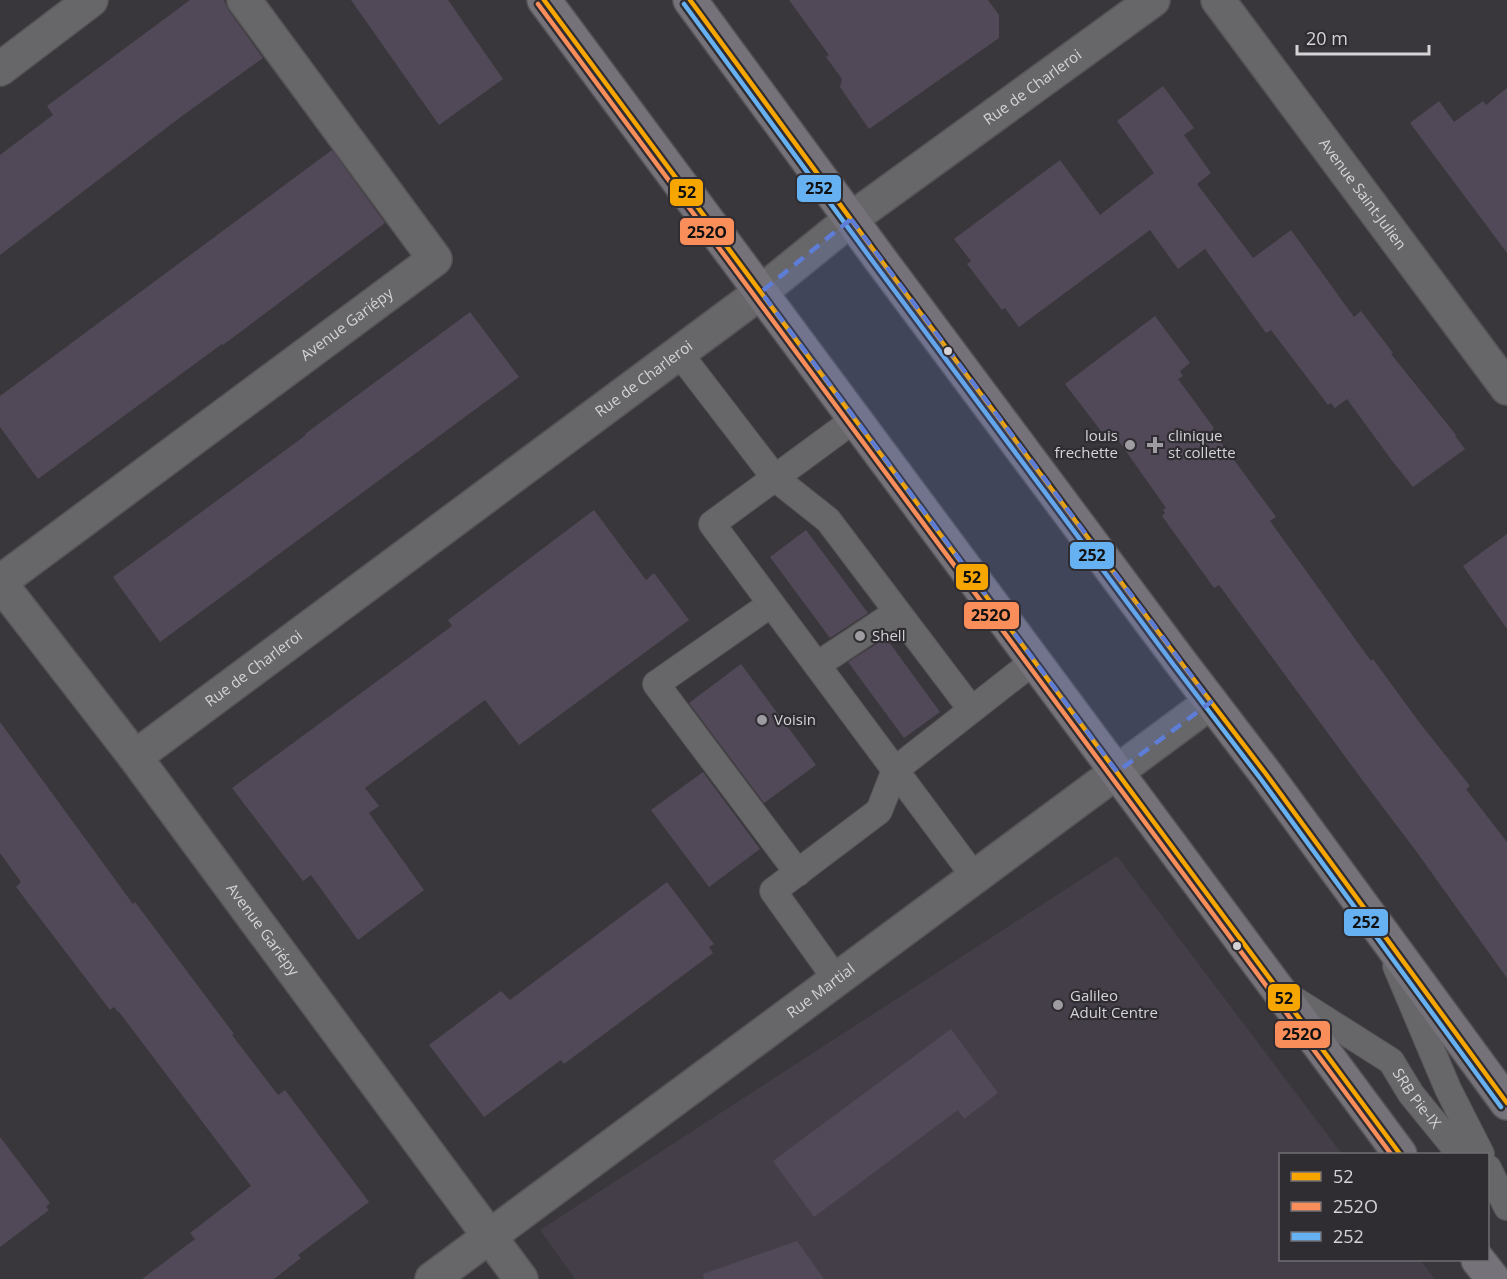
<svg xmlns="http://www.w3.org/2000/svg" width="1507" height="1279" viewBox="0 0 1507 1279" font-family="'Open Sans',sans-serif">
<rect width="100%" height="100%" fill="#39373b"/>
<polygon fill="#443e48" points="1117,856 1342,1154 1280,1154 1280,1260 1420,1260 1435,1279 575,1279 540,1230"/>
<g fill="#514958">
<polygon points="190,0 224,0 229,11 263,58 182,116 0,255 0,155 53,115 47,106"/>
<polygon points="351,0 448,0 503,79 439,125"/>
<polygon points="789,0 988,0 999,15 999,38 869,129 840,87 842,79 826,57 829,55"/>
<polygon points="1163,86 1194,128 1184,135 1211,173 1197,184 1253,258 1291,230 1354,317 1361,311 1393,353 1391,354 1456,435 1455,436 1465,449 1413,487 1390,458 1347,399 1335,408 1331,403 1328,405 1271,330 1266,333 1205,249 1178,269 1150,230 1019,327 1005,308 1002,310 967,264 971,261 954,239 1060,160 1100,215 1154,173 1117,121"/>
<polygon points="1507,88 1507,253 1410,123 1439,101 1454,122 1483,101 1486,105"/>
<polygon points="332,150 385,223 223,345 222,344 38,479 0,427 0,396"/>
<polygon points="470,312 519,377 160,642 113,577 306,435 305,434"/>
<polygon points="1155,316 1190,363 1180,371 1183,376 1178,379 1214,428 1212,430 1276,517 1270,521 1371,661 1373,659 1419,722 1470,786 1466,789 1507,842 1507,978 1416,851 1363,781 1219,585 1214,588 1162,516 1165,513 1163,510 1166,508 1111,430 1104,435 1065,384"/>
<polygon points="594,510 646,580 654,573 689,620 519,745 485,700 365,788 379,806 369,813 424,890 358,940 311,875 303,881 232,788 452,626 448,620"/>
<polygon points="806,530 868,613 830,638 770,557"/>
<polygon points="1507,534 1507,629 1463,566"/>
<polygon points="886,638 940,712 904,738 848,662"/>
<polygon points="741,664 816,765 764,803 689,703"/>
<polygon points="0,722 133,904 135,902 234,1034 232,1035 278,1095 285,1090 369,1202 298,1255 301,1258 274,1279 142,1279 195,1239 190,1233 251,1186 119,1012 118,1012 114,1007 110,1010 16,887 21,882 0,853"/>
<polygon points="703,772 760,849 709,887 651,810"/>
<polygon points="667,882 714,944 709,947 713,953 564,1064 561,1060 484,1117 429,1045 501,991 510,1000"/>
<polygon points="951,1029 998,1093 964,1119 958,1110 814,1217 773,1161"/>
<polygon points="0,1137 50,1203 46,1207 49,1210 0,1247"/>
<polygon points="797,1241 824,1279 704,1279 703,1274"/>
</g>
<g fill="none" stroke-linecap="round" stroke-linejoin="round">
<g stroke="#555356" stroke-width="28">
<g id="lane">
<polyline points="679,353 775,478 828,520 971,709"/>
<polyline points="771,604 656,684 798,873"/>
<polyline points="817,665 897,612"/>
<polyline points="974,876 895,770 1034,661"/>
<polyline points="1396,966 1448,1089 1481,1154"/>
<polyline points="836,979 773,891 879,811 895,770 712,524 855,419"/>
<path id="s1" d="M1290,997L1391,1061L1411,1094L1460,1154"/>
<polyline points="1488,1168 1507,1207"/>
</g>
</g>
<g stroke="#555356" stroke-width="36">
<g id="street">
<path id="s2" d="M1218,0L1507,388"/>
<polyline points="0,69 91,0"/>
<path id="s3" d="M0,582L435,259L244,0"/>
<path id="s4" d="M0,583L135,757L521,1279"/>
<path id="s5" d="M135,757L761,292L851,219L1153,0"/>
<path id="s6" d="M432,1279L1211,702"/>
</g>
</g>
<g stroke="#555356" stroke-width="36">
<g id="primary">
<polyline points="544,0 1400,1154"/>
<polyline points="690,0 880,259 1179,660 1266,774 1507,1103"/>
<polyline points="1478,1260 1493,1279"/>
</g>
</g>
<use href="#lane" stroke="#676668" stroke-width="26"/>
<use href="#street" stroke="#676668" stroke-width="33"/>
<use href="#primary" stroke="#76727a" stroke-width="33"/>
<g stroke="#2f2c32" stroke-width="9">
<g id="bus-1">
<polyline points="544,0 1400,1154"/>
<polyline points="690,0 880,259 1179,660 1266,774 1507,1103"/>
</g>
</g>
<g stroke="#2f2c32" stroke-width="9">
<polyline id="bus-2" points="538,4 1391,1154"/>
</g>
<g stroke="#2f2c32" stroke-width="9">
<polyline id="bus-3" points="684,4 874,263 1173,664 1260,778 1501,1107"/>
</g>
<use href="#bus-1" stroke="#f7a600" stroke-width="4.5"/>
<use href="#bus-2" stroke="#fa8e5a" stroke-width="4.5"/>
<use href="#bus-3" stroke="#66b1f2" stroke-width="4.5"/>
</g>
<path fill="#5d7dd7" fill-opacity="0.2" stroke="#5d7dd7" stroke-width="4.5" stroke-dasharray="12 8" stroke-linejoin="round" d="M851,219L1211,702L1117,772L761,292Z"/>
<g fill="#d5d3d6" stroke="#2f2c32" stroke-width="2">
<circle cx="948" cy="351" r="5"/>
<circle cx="1237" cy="946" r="5"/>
</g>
<g fill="#9e9ca0" stroke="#2f2c32" stroke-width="2">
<circle cx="1130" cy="445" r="6"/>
<path d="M1152 436h6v6h6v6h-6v6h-6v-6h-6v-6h6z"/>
<circle cx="860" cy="636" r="6"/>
<circle cx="762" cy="720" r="6"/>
<circle cx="1058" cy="1005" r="6"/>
</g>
<g text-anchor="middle" stroke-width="4.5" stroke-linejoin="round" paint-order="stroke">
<g font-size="15" fill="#d5d3d6" stroke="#2f2c32">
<text dy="5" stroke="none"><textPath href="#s5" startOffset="1120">Rue de Charleroi</textPath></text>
<text dy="5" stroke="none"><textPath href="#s2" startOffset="242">Avenue Saint-Julien</textPath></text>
<text dy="5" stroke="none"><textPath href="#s3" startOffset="432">Avenue Gariépy</textPath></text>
<text dy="5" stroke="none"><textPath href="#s5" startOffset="634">Rue de Charleroi</textPath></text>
<text dy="5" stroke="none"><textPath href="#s5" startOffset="148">Rue de Charleroi</textPath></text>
<text dy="5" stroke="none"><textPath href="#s4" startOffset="435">Avenue Gariépy</textPath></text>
<text dy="5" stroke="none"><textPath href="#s6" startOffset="484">Rue Martial</textPath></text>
<text dy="5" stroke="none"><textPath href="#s1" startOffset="165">SRB Pie-IX</textPath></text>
</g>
<g font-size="15" fill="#d5d3d6" stroke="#2f2c32" text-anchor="start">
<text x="1118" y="441" text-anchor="end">louis<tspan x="1118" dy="17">frechette</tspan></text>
<text x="1168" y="441">clinique<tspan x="1168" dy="17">st collette</tspan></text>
<text x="872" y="641">Shell</text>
<text x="774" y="725">Voisin</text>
<text x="1070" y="1001">Galileo<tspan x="1070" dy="17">Adult Centre</tspan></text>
</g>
</g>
<g stroke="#2f2c32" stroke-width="2">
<rect x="796" y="174" width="46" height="29" rx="6" fill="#66b1f2"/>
<rect x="669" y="178" width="35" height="29" rx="6" fill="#f7a600"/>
<rect x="679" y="217" width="56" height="29" rx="6" fill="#fa8e5a"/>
<rect x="1069" y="541" width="46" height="29" rx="6" fill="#66b1f2"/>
<rect x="955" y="563" width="34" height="28" rx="6" fill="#f7a600"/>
<rect x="963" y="601" width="57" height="29" rx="6" fill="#fa8e5a"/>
<rect x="1343" y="908" width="46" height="29" rx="6" fill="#66b1f2"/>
<rect x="1267" y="983" width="34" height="29" rx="6" fill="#f7a600"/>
<rect x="1274" y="1020" width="57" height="29" rx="6" fill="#fa8e5a"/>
</g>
<g font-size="16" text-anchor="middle" font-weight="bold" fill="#111">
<text x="819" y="194">252</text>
<text x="687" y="198">52</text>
<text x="707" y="238">252O</text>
<text x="1092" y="561">252</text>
<text x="972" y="583">52</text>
<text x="991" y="621">252O</text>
<text x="1366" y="928">252</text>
<text x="1284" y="1004">52</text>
<text x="1302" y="1040">252O</text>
</g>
<rect x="1279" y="1153" width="210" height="108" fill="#2f2c32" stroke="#716f74" stroke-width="1.5"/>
<rect x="1291" y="1172" width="30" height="9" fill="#f7a600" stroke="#716f74" stroke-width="1.5"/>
<text x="1333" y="1183" font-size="18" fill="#d5d3d6">52</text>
<rect x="1291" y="1202" width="30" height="9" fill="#fa8e5a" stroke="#716f74" stroke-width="1.5"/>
<text x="1333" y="1213" font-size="18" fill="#d5d3d6">252O</text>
<rect x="1291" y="1232" width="30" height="9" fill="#66b1f2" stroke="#716f74" stroke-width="1.5"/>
<text x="1333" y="1243" font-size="18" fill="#d5d3d6">252</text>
<path d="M1297 45v9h132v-9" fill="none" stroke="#d5d3d6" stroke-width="3"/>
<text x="1306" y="45" font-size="18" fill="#d5d3d6" stroke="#2f2c32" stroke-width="4.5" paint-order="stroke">20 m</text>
</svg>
